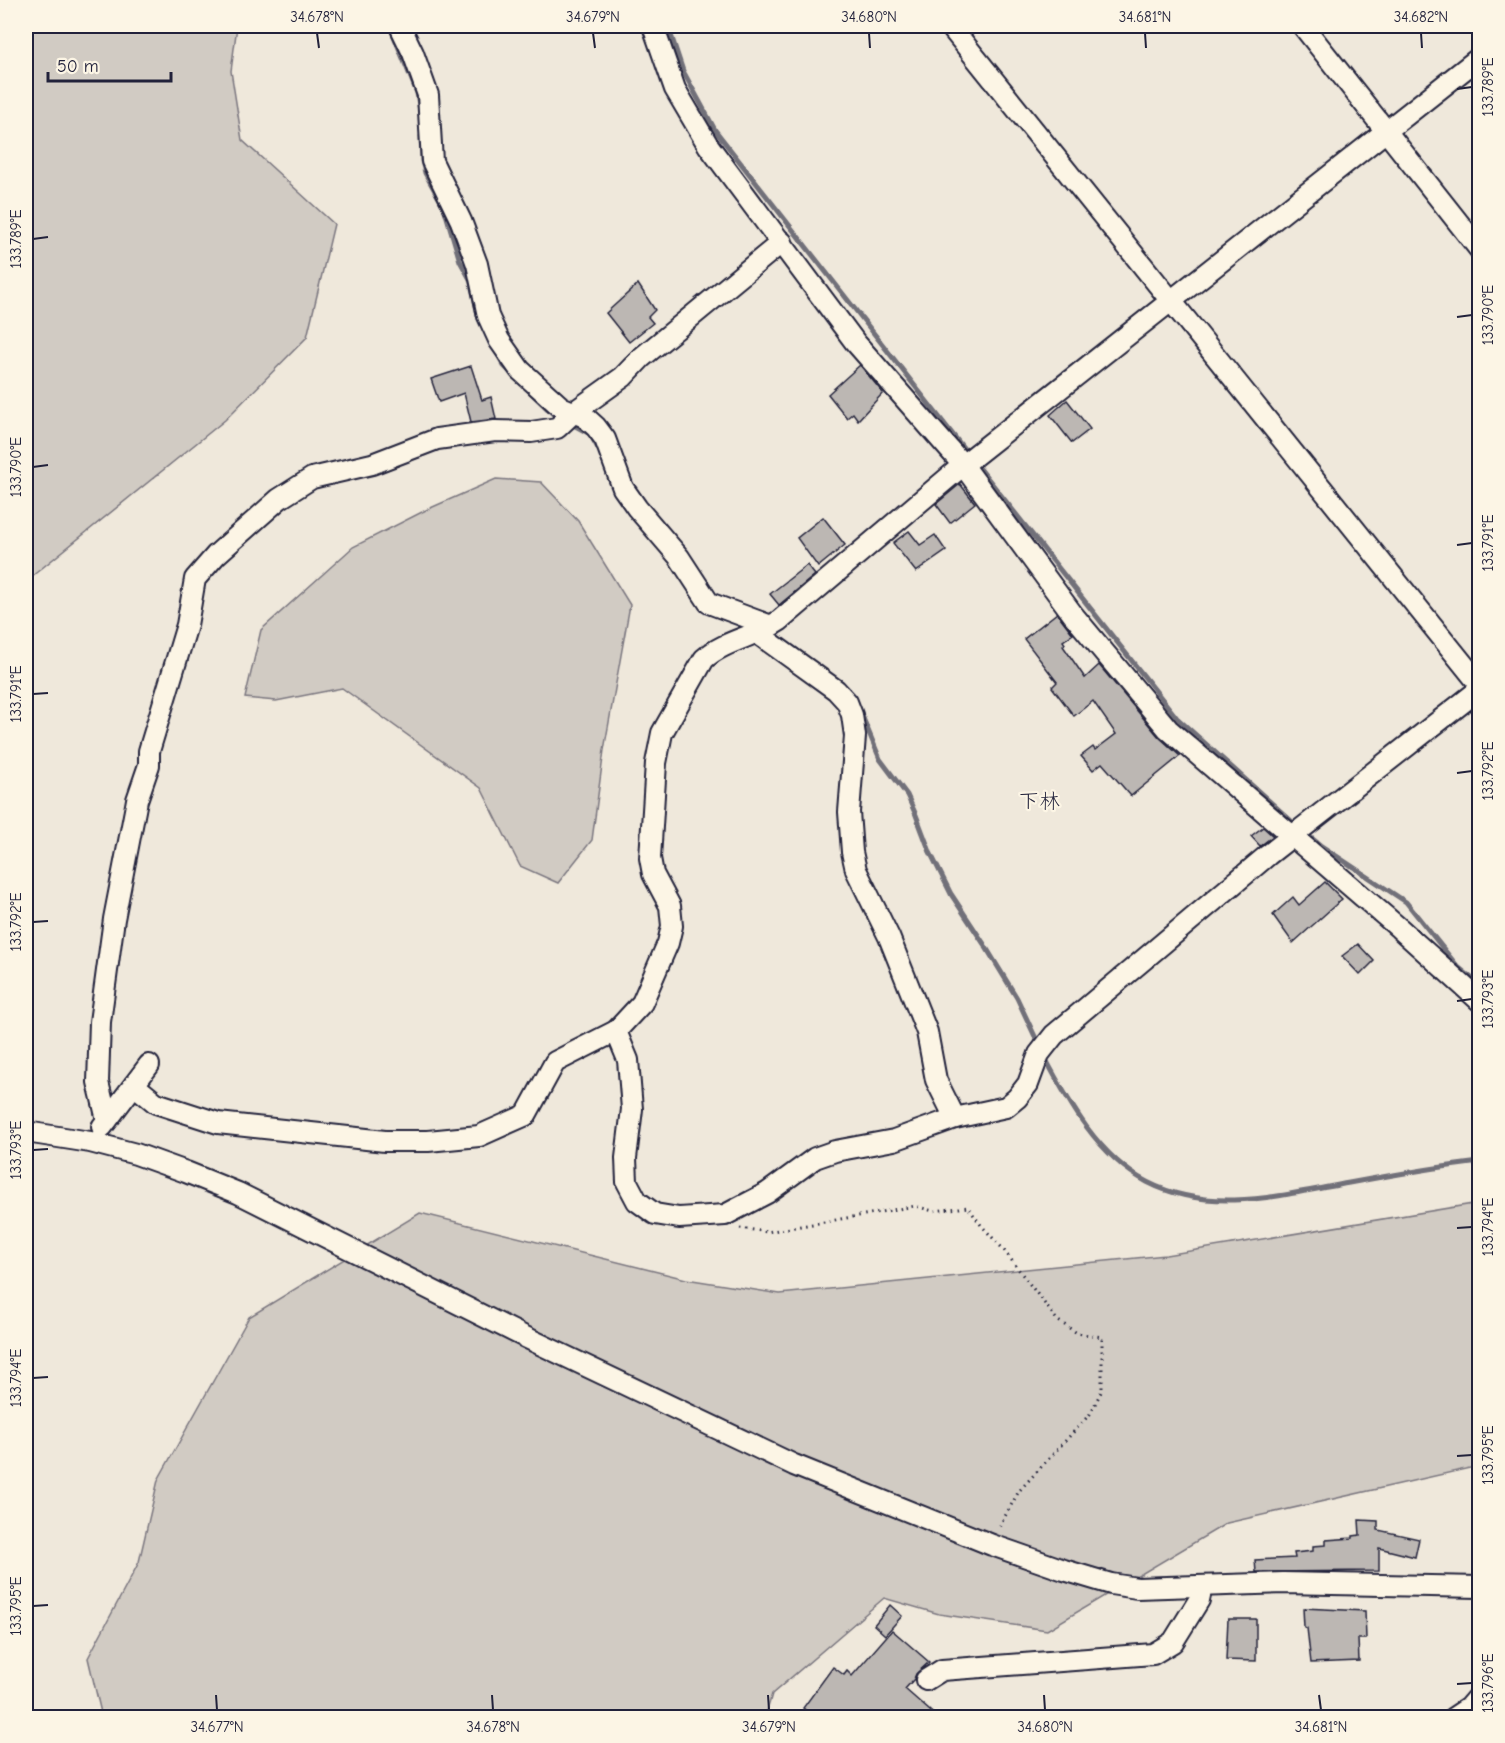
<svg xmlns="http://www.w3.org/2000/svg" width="1505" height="1743" viewBox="0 0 1505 1743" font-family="'Comic Neue','Klee One',sans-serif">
<rect width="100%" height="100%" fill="#efe8db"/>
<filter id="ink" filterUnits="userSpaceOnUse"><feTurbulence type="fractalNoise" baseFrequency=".0167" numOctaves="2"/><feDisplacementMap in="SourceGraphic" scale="12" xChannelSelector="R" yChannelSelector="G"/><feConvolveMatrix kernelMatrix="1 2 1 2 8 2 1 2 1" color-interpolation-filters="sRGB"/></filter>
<g filter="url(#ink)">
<g fill="#d1cbc3" stroke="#7a767f" stroke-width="1.5">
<polygon points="26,26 237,26 231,71 242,140 334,224 307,337 225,420 26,581"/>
<polygon points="496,479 541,482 578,521 630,605 604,750 592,840 558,883 520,866 481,788 342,688 276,701 245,698 261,630 353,547 426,510"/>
<polygon points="1479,1203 1479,1466 1227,1523 1047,1630 939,1614 884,1598 772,1694 765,1718 102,1717 88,1658 139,1562 158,1480 249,1317 420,1213 686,1279 780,1294 1166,1255"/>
</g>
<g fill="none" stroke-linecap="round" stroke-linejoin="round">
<g stroke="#716f79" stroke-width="5">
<polyline points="390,26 417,93 420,111"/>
<polyline points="668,26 683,71 715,130 968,454"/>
<polyline points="421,136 422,161 425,173 444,207 460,261 470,279 479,319"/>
<polyline points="496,351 504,366 513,375"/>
<polyline points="530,392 556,417 561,419"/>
<polyline points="570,423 590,434 599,450"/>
<polyline points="974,461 1177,718 1297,826"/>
<polyline points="624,505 636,521"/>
<polyline points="860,711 880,759 907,795 916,815 930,852 951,894 984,944 1017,998 1039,1045"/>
<polyline points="1304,832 1320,845 1406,902 1458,967 1480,985"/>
<path d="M1044,1056C1069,1103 1098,1156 1147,1182C1211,1215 1282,1195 1349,1183C1392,1175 1435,1167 1480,1162"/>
</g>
</g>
<g fill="#bcb7b3" stroke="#22223b" stroke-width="1.5">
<polygon points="638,284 655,310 648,317 653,323 629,342 606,313"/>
<polygon points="860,365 883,393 858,420 853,413 847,418 828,394"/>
<polygon points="471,366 482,400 491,397 496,419 471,422 464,393 439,402 431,379"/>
<polygon points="1067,400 1090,429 1072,443 1050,415"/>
<polygon points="960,484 975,503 950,523 936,504"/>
<polygon points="823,517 845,545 818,567 797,538"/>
<polygon points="909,531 920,545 935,535 946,551 916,572 893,543"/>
<polygon points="807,565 815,575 779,605 770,594"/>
<polygon points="1057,613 1073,634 1063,641 1065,644 1063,646 1085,678 1099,665 1159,737 1180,756 1131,796 1102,763 1093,770 1081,756 1093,747 1095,750 1116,734 1093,701 1074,716 1052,687 1057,682 1024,639"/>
<polygon points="1263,827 1273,836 1260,846 1251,836"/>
<polygon points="1325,882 1342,899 1293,943 1273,915 1293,897 1299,905"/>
<polygon points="1358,944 1374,961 1360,975 1342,956"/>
<polygon points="1359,1520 1378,1521 1378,1530 1419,1539 1415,1557 1379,1548 1379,1571 1256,1572 1255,1560 1295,1558 1294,1553 1313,1551 1313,1546 1326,1545 1326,1540 1353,1538 1353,1536 1360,1535"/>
<polygon points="890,1605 902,1616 885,1635 874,1625"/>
<polygon points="1303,1608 1365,1611 1366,1639 1358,1639 1359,1661 1311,1663 1307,1628 1304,1627"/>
<polygon points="1228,1619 1256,1619 1256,1661 1226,1660"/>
<polygon points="892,1630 929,1662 916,1674 914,1679 905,1689 938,1718 815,1718 803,1708 833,1667 844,1675 847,1671 852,1676"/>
</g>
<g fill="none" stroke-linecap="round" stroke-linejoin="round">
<g stroke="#22223b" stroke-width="24">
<g id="minor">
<polyline points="400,26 413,53 428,95 432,161 461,221 477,264 488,316 499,340 520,370 561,407 585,417 596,427 605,439 623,488 637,508 679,557 709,603 771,626"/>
<polyline points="653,26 675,89 708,145 855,342 963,465 1074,616 1168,729 1399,928 1480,1001"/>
<polyline points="950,26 1480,685"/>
<polyline points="1303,26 1480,250"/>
<polyline points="757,633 836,690 847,702 852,715 855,736 849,812 852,852 856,870 889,937 927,1032 936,1080 955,1118"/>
<polyline points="616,1031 628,1060 632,1109 626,1158 627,1182 637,1201 655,1214 679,1218 725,1215 767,1193 815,1158 835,1151 894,1140 955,1118 1006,1107 1017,1098 1028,1084 1039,1054 1054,1035 1268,855 1480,689"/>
<path d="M134,1085L156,1103L218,1123L385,1141H428L479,1136L526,1115L555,1062L616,1031L642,1003L668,943L672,926L670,906L653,874L650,858L656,763L662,733L704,659C725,640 755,637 779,621L968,461L1480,57"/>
<polyline points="107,1120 98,1082 100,1022 114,919 137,800 149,765 149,751 187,625 195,579 216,555 279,499 312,478 372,464 437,439 495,431 531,432 557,428 574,412 623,377 641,358 782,242"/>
<polyline points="102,1127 149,1065"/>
<polyline points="26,1132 90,1142 136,1154 186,1172 238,1193 523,1336 794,1465 992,1545 1064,1570 1111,1584 1137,1588 1283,1583 1480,1587"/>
<polyline points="926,1680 942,1670 1153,1654 1173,1642 1199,1600 1202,1586"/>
<polyline points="1453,1718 1468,1708 1480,1694"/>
</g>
</g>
<polyline stroke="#22223b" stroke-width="3" stroke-dasharray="1.5 4.5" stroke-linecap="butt" points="740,1228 767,1232 915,1206 933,1211 968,1207 981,1225 1003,1249 1057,1320 1077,1333 1102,1337 1102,1390 1090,1414 1019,1491 998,1529"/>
<use href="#minor" stroke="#fcf5e5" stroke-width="20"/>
</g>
</g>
<path fill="none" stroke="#22223b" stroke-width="2" d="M317,33L319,48M593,33L595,48M869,33L870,48M1145,33L1146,48M1421,33L1422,48M1457,89L1472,87M33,239L48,237M1457,317L1472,315M33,467L48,465M1457,545L1472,543M33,694L48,693M1457,773L1472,771M33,922L48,921M1457,1001L1472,999M33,1150L48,1149M1457,1228L1472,1227M33,1378L48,1377M1457,1456L1472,1455M33,1606L48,1605M1457,1684L1472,1683M216,1695L217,1710M492,1695L493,1710M768,1695L769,1710M1044,1695L1045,1710M1319,1695L1321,1710"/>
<g text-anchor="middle" stroke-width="4.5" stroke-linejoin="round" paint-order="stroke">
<g font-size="21" fill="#22223b" stroke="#fcf5e5">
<text x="1039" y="808">下林</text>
</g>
</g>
<rect width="1505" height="1743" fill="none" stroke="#fcf5e5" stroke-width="66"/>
<path d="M48 72v9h123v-9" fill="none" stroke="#22223b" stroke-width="3"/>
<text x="57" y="72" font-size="18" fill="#22223b" stroke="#fcf5e5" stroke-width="4.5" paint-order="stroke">50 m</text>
<rect x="33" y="33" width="1439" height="1677" fill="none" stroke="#22223b" stroke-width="2"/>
<g font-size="15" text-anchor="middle" fill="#22223b">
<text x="317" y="22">34.678°N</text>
<text x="593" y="22">34.679°N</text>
<text x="869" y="22">34.680°N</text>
<text x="1145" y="22">34.681°N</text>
<text x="1421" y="22">34.682°N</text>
<text transform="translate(1488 87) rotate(-90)" y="5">133.789°E</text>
<text transform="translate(16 239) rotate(-90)" y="5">133.789°E</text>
<text transform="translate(1488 315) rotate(-90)" y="5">133.790°E</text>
<text transform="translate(16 467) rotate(-90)" y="5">133.790°E</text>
<text transform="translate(1488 543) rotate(-90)" y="5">133.791°E</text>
<text transform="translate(16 694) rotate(-90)" y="5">133.791°E</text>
<text transform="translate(1488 771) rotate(-90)" y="5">133.792°E</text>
<text transform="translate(16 922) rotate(-90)" y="5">133.792°E</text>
<text transform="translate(1488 999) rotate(-90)" y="5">133.793°E</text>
<text transform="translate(16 1150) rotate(-90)" y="5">133.793°E</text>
<text transform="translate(1488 1227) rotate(-90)" y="5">133.794°E</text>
<text transform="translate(16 1378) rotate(-90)" y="5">133.794°E</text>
<text transform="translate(1488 1455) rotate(-90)" y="5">133.795°E</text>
<text transform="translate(16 1606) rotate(-90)" y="5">133.795°E</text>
<text transform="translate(1488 1683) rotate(-90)" y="5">133.796°E</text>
<text x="217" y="1732">34.677°N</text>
<text x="493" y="1732">34.678°N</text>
<text x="769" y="1732">34.679°N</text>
<text x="1045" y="1732">34.680°N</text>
<text x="1321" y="1732">34.681°N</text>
</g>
</svg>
